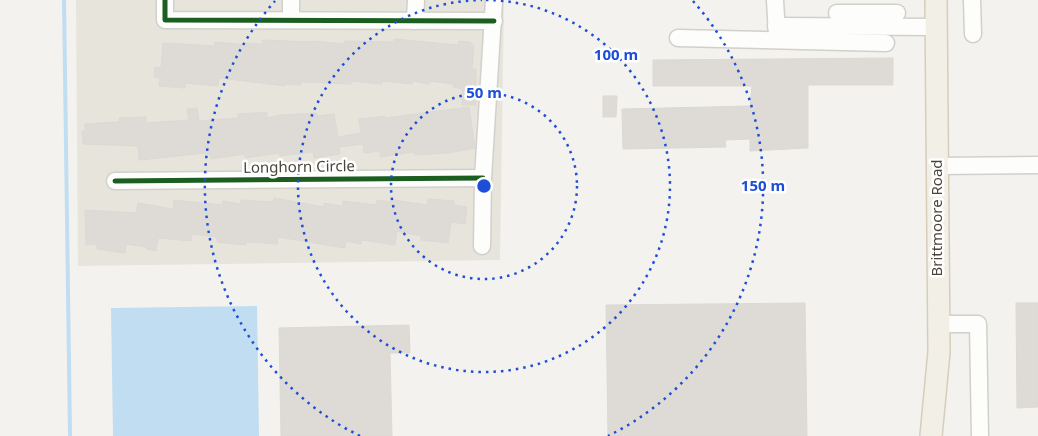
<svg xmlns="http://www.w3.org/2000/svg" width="1038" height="436" viewBox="0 0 1038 436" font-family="'Noto Sans',sans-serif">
<rect width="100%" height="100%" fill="#f4f2ee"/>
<polygon fill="#e7e4dc" points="76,0 504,0 500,260 78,266"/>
<polygon fill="#c0ddf1" points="257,306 259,436 113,436 111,308"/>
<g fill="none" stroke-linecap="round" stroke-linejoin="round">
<polyline stroke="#c0ddf1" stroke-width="4" points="64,0 70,436"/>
</g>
<g fill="#dedbd6" stroke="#dcd9d4">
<polygon points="394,39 458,45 459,41 470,42 474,46 472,69 476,69 476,105 462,105 462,89 453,87 453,84 430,81 430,84 413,81 412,84 382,81 382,84 351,81 351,84 302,82 301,85 285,84 285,86 219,78 218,86 186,83 185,88 159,86 160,78 154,77 155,67 161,68 163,43 214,46 215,42 246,45 246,43 262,44 262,40 312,42 312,41 344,44 344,41 394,42"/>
<polygon points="893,58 893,85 808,85 808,148 750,151 750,139 725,140 726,147 623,149 622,109 750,106 752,86 653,86 653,60"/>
<polygon points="603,96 617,96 616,117 603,117"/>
<polygon points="469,107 475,148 448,153 415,155 414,152 380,157 380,151 364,153 363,144 339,147 340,154 314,158 313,152 280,156 279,153 245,158 245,154 211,159 210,154 206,155 206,153 139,160 138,146 83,144 82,131 85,131 85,124 119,122 119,118 146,117 146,123 189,120 187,109 197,108 199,121 239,118 238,114 267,112 267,118 281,115 316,113 317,116 334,114 338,137 361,133 359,119 385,116 385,118"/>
<polygon points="274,198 324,207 324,203 342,206 343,201 376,205 377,200 392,202 393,200 427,205 428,199 454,201 453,205 467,207 465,224 451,222 448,243 421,240 421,236 397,231 395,245 362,240 361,244 346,241 345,248 278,237 277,244 246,242 246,245 217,242 217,237 192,234 191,241 158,238 156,251 146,249 147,247 126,244 125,253 97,249 97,244 86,245 85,210 136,213 138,203 173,209 174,200 222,205 223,201 241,204 241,200 273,202"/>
<polygon points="805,303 807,436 608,436 606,305"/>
<polygon points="1016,303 1038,303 1038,407 1017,408"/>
<polygon points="409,325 410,353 390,353 392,436 281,436 279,328"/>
</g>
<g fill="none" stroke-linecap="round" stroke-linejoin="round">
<g stroke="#d2d0cb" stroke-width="19">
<g id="minor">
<polyline points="165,0 165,20 494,21"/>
<polyline points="775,0 777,35"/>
<polyline points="972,0 973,34"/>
<polyline points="837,13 897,13"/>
<polyline points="291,20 291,0"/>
<polyline points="415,21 416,0"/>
<polyline points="776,26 936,27"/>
<polyline points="678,38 886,43"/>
<polyline points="937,166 1038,165"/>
<polyline points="115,181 483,178"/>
<polyline points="482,246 483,178 494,0"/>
<polyline points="938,324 978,324 980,436"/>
</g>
</g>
<g stroke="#d6cebb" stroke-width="24">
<polyline id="major" points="931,436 939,352 936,0"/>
</g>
<use href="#minor" stroke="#fdfdfc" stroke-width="16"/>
<use href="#major" stroke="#f2efe6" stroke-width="21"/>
<g stroke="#fff" stroke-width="8">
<g id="cycleway">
<polyline points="165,0 165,20 494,21"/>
<polyline points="115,181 483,178"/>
</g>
</g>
<use href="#cycleway" stroke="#1b5e20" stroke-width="5"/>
</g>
<g fill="none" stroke="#1d4ed8" stroke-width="2.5" stroke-dasharray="2.5 5">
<circle cx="484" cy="186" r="93"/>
<path d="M486 0A186 186 0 1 1 482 0"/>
<path d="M360 436A279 279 0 0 1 275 1M693 1A279 279 0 0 1 608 436"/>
</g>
<g text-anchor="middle" stroke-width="5" stroke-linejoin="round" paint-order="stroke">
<g font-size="15" fill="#4b4439" stroke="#fff">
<text transform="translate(299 167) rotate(-1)" y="5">Longhorn Circle</text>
<text transform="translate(937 218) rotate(-90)" y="5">Brittmoore Road</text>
</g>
</g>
<circle cx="484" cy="186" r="8" fill="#1d4ed8" stroke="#fff" stroke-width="2.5"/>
<g font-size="15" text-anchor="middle" font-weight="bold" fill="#1d4ed8" stroke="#fff" stroke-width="5" stroke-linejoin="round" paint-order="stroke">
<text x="616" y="60">100 m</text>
<text x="484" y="98">50 m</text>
<text x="763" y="191">150 m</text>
</g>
</svg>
